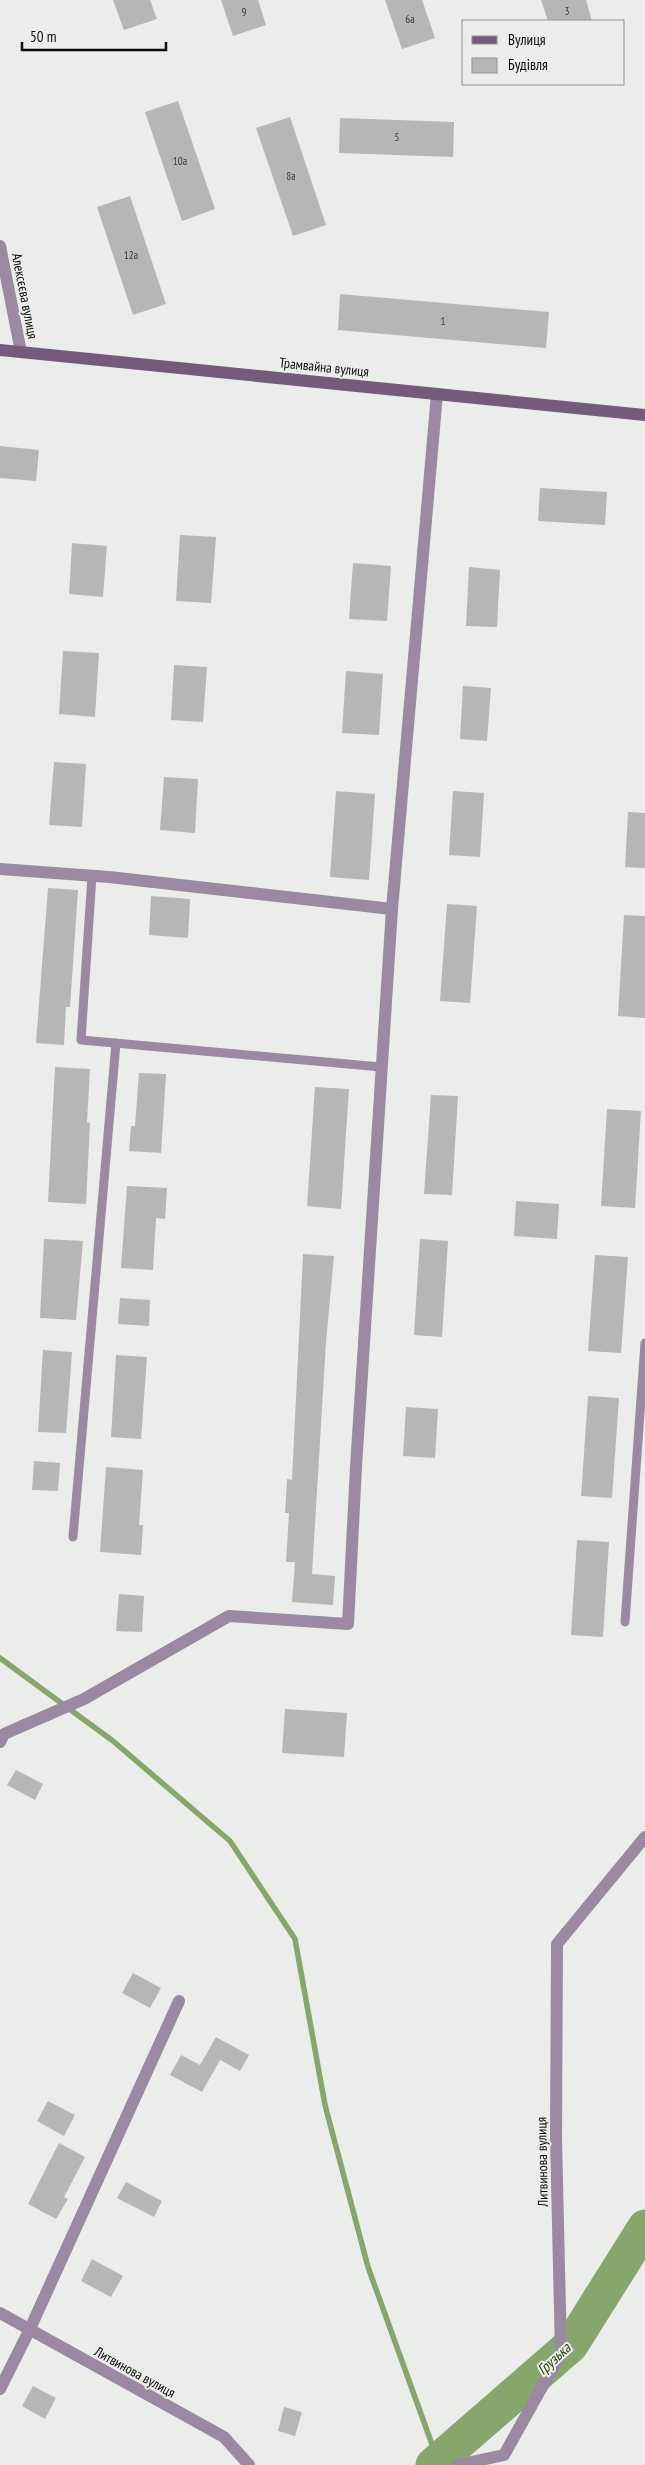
<svg xmlns="http://www.w3.org/2000/svg" width="645" height="2465" viewBox="0 0 645 2465" font-family="'PT Sans Narrow',sans-serif">
<rect width="100%" height="100%" fill="#ebedea"/>
<g fill="none" stroke-linecap="round" stroke-linejoin="round">
<polyline stroke="#86a66b" stroke-width="5.5" points="0,1658 113,1741 230,1841 295,1939 325,2105 368,2267 438,2461"/>
<polyline stroke="#86a66b" stroke-width="35" points="433,2465 571,2345 645,2227"/>
</g>
<g fill="#b5b7b4">
<polygon points="113,0 150,0 157,19 124,30"/>
<polygon points="221,0 258,0 266,25 233,36"/>
<polygon points="385,0 422,0 435,38 402,49"/>
<polygon points="541,0 586,0 592,21 548,21"/>
<polygon points="178,101 215,209 182,221 145,112"/>
<polygon points="290,117 326,225 293,236 256,128"/>
<polygon points="340,118 454,122 453,157 339,153"/>
<polygon points="130,196 166,304 133,315 97,207"/>
<polygon points="340,294 549,312 546,348 338,330"/>
<polygon points="0,446 39,450 36,481 0,478"/>
<polygon points="540,488 607,492 605,525 538,521"/>
<polygon points="180,535 216,537 211,603 176,601"/>
<polygon points="72,543 107,546 103,597 69,594"/>
<polygon points="353,563 391,566 387,621 349,619"/>
<polygon points="469,567 500,570 497,627 466,626"/>
<polygon points="63,651 99,653 95,717 59,714"/>
<polygon points="174,665 207,667 203,722 171,720"/>
<polygon points="346,671 383,674 379,735 342,733"/>
<polygon points="463,686 491,688 487,741 460,739"/>
<polygon points="54,762 86,764 82,827 49,825"/>
<polygon points="164,777 198,779 195,833 160,830"/>
<polygon points="336,791 375,794 369,880 330,877"/>
<polygon points="453,791 484,793 480,857 449,855"/>
<polygon points="628,812 645,813 645,868 625,867"/>
<polygon points="48,888 78,890 70,1007 66,1007 64,1045 36,1043"/>
<polygon points="151,896 190,899 188,938 149,935"/>
<polygon points="447,904 477,906 470,1003 440,1001"/>
<polygon points="624,915 645,916 645,1018 618,1016"/>
<polygon points="55,1067 90,1069 87,1122 90,1123 86,1204 48,1202"/>
<polygon points="139,1073 166,1074 161,1153 129,1151 131,1126 135,1126"/>
<polygon points="315,1087 349,1089 341,1209 307,1206"/>
<polygon points="431,1095 458,1096 452,1195 424,1194"/>
<polygon points="607,1109 641,1111 635,1208 601,1206"/>
<polygon points="127,1186 167,1188 165,1219 156,1218 153,1270 121,1268"/>
<polygon points="516,1201 559,1204 557,1239 514,1236"/>
<polygon points="44,1239 83,1241 76,1320 40,1318"/>
<polygon points="420,1239 448,1241 442,1337 414,1335"/>
<polygon points="303,1254 334,1256 326,1342 312,1574 335,1576 333,1605 292,1602 295,1562 286,1562 289,1513 285,1513 287,1479 292,1480"/>
<polygon points="595,1255 628,1257 621,1353 588,1351"/>
<polygon points="120,1298 150,1300 149,1326 118,1324"/>
<polygon points="43,1350 72,1352 66,1433 38,1432"/>
<polygon points="116,1355 147,1357 141,1439 111,1437"/>
<polygon points="588,1396 619,1398 612,1498 581,1496"/>
<polygon points="406,1407 438,1409 435,1458 403,1456"/>
<polygon points="34,1461 60,1463 58,1491 32,1490"/>
<polygon points="106,1467 143,1470 139,1525 143,1525 141,1555 100,1552"/>
<polygon points="577,1540 609,1542 603,1637 571,1635"/>
<polygon points="119,1594 144,1596 142,1632 116,1631"/>
<polygon points="285,1709 347,1713 344,1757 282,1753"/>
<polygon points="16,1770 43,1784 35,1800 7,1785"/>
<polygon points="133,1973 161,1988 150,2008 122,1993"/>
<polygon points="216,2037 249,2055 240,2071 220,2060 202,2092 170,2075 181,2055 200,2065"/>
<polygon points="48,2101 75,2115 64,2136 37,2121"/>
<polygon points="59,2143 85,2157 64,2197 68,2199 56,2219 28,2204"/>
<polygon points="126,2182 162,2201 154,2217 117,2198"/>
<polygon points="92,2259 123,2276 111,2297 81,2281"/>
<polygon points="33,2386 56,2398 45,2419 22,2406"/>
<polygon points="284,2407 302,2412 295,2436 278,2431"/>
</g>
<g fill="none" stroke-linecap="round" stroke-linejoin="round">
<g stroke="#9b89a1" stroke-width="9">
<polyline points="92,876 81,1040 381,1067"/>
<polyline points="73,1537 116,1043"/>
<polyline points="625,1622 645,1343"/>
</g>
<g stroke="#9b89a1" stroke-width="12">
<polyline points="0,246 21,352"/>
<polyline points="0,869 109,877 392,909"/>
<polyline points="0,1742 4,1734 84,1699 229,1616 348,1624 356,1467 392,909 437,394"/>
<polyline points="0,2313 224,2437 249,2465"/>
<polyline points="0,2389 29,2331 179,2001"/>
<polyline points="457,2465 504,2455 561,2353 556,2138 557,1944 645,1837"/>
</g>
<polyline stroke="#745b7c" stroke-width="12" points="0,350 645,415"/>
</g>
<g text-anchor="middle" stroke-width="4" stroke-linejoin="round" paint-order="stroke">
<g font-size="11" fill="#363735">
<text x="567" y="15">3</text>
<text x="244" y="16">9</text>
<text x="410" y="23">6а</text>
<text x="397" y="141">5</text>
<text x="180" y="165">10а</text>
<text x="291" y="180">8а</text>
<text x="131" y="259">12а</text>
<text x="443" y="325">1</text>
</g>
<g font-size="14" fill="#0b0c0b" stroke="#ebedea">
<text transform="translate(25 296) rotate(79)" y="5">Алексєєва вулиця</text>
<text transform="translate(324 367) rotate(6)" y="5">Трамвайна вулиця</text>
<text transform="translate(542 2162) rotate(-91)" y="5">Литвинова вулиця</text>
<text transform="translate(135 2372) rotate(29)" y="5">Литвинова вулиця</text>
</g>
<g font-size="15" font-style="italic" fill="#274301" stroke="#ebedea">
<text transform="translate(554 2359) rotate(-43)" y="5">Грузька</text>
</g>
</g>
<rect x="462" y="20" width="162" height="65" fill="#ebedea" stroke="#919391"/>
<rect x="472" y="36" width="25" height="8" fill="#745b7c" stroke="#919391"/>
<text x="508" y="45" font-size="15" fill="#0b0c0b">Вулиця</text>
<rect x="472" y="58" width="25" height="15" fill="#b5b7b4" stroke="#919391"/>
<text x="508" y="70" font-size="15" fill="#0b0c0b">Будівля</text>
<path d="M22 42v8h144v-8" fill="none" stroke="#0b0c0b" stroke-width="2.5"/>
<text x="30" y="42" font-size="15" fill="#0b0c0b" stroke="#ebedea" stroke-width="4" paint-order="stroke">50 m</text>
</svg>
